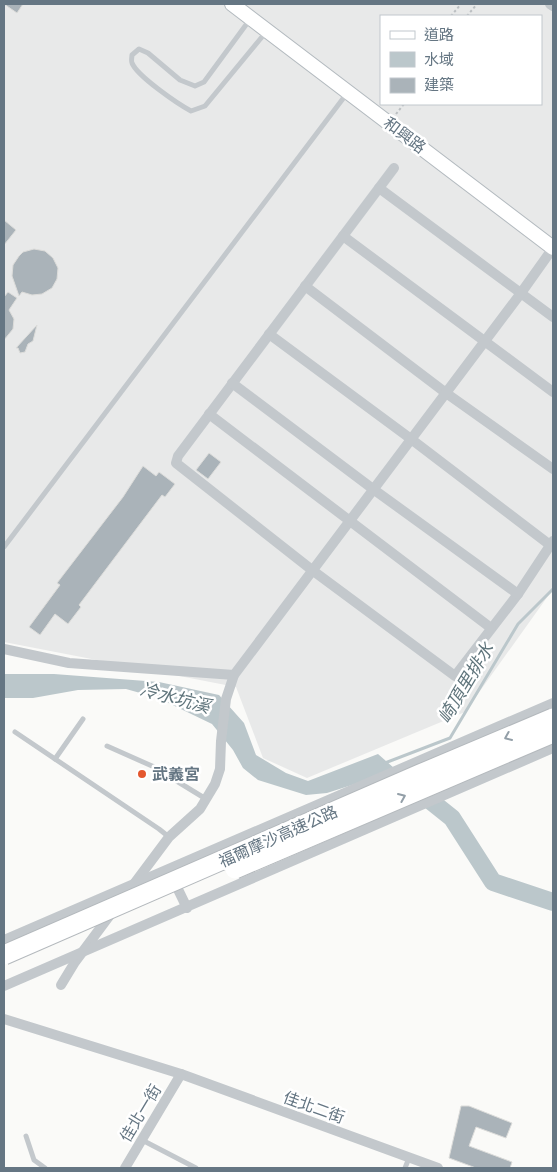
<svg xmlns="http://www.w3.org/2000/svg" width="557" height="1172" viewBox="0 0 557 1172" font-family="'DejaVu Sans','Noto Sans TC',sans-serif">
<rect width="100%" height="100%" fill="#fafaf8"/>
<path fill="#e8e9e9" fill-rule="evenodd" d="M4,4H553V589L465,712L307,778L263,758L236,687L4,642ZM381,16H541V104H381Z"/>
<polygon fill="#bbc7cb" points="4,674 54,674 159,682 219,695 244,723 256,755 286,773 308,781 378,754 394,768 383,775 327,793 306,795 258,780 243,768 233,750 212,724 158,698 126,689 78,690 33,698 4,698"/>
<g fill="none" stroke-linecap="round" stroke-linejoin="round">
<polyline stroke="#bbc7cb" stroke-width="3" points="385,763 450,738 518,624 553,589"/>
<polyline stroke="#bbc7cb" stroke-width="18" points="417,790 452,818 493,882 553,902"/>
</g>
<g fill="#aab3b9" stroke="#dcdcda">
<polygon points="4,4 23,4 17,13"/>
<polygon points="4,220 16,230 4,245"/>
<polygon points="34,249 45,251 53,258 58,268 57,279 52,288 42,294 32,295 22,292 19,296 12,276 13,265 19,256 23,252"/>
<polygon points="8,292 17,298 9,310 14,319 13,329 4,340 4,297"/>
<polygon points="37,325 33,341 28,344 25,352 20,353 18,348 16,348"/>
<polygon points="209,453 221,462 208,479 196,470"/>
<polygon points="143,466 156,476 159,472 175,484 165,497 162,495 79,605 81,607 68,624 55,614 40,635 29,627 60,585 57,583 123,497"/>
<polygon points="461,1106 469,1106 512,1123 506,1138 476,1127 469,1146 512,1162 510,1168 476,1168 449,1158"/>
</g>
<g fill="none" stroke-linecap="round" stroke-linejoin="round">
<g stroke="#b3babf" stroke-width="16">
<polyline id="secondary" points="232,4 553,248"/>
</g>
<g stroke="#bbbfc2" stroke-width="2" stroke-dasharray="2.5 2.5" stroke-linecap="butt">
<polyline points="451,16 461,4"/>
<polyline points="467,16 477,4"/>
<polyline points="396,114 404,104"/>
</g>
<g stroke="#c3c8cc" stroke-width="5">
<path d="M251,18L204,82L195,86L180,80L148,53L139,49L132,55C132,56 131,61 132,63C137,76 178,104 191,111L205,106L266,32"/>
<polyline points="4,547 348,92"/>
<polyline points="15,732 159,829 169,837"/>
<polyline points="107,746 152,766 206,799"/>
<polyline points="55,759 83,719"/>
<polyline points="26,1136 34,1160 45,1168"/>
<polyline points="142,1140 196,1168"/>
<polyline points="405,1168 409,1158"/>
</g>
<g stroke="#c3c8cc" stroke-width="10">
<polyline points="550,4 553,6"/>
<polyline points="394,168 178,456 176,463 312,570 455,676 518,594 553,541"/>
<polyline points="379,188 553,317"/>
<polyline points="343,236 553,392"/>
<polyline points="305,286 446,393 553,469"/>
<polyline points="269,334 411,439 550,545"/>
<polyline points="232,383 373,489 518,594"/>
<polyline points="209,414 491,628"/>
<polyline points="4,649 69,663 234,675"/>
<polyline points="173,879 187,908"/>
<polyline points="122,900 169,837 200,809 215,784 220,769 221,741 226,699 234,675 521,293 553,248"/>
<polyline points="4,940 553,703"/>
<polyline points="61,985 75,962 113,911"/>
<polyline points="4,986 553,748"/>
<polyline points="4,1019 181,1074 438,1168"/>
<polyline points="125,1168 181,1074"/>
</g>
<use href="#secondary" stroke="#fff" stroke-width="14"/>
<g stroke="#b4b9bd" stroke-width="21" stroke-linecap="butt">
<g id="highway-bridge">
<polyline points="235,869 553,733"/>
<polyline points="4,955 420,774 553,718"/>
</g>
</g>
<use href="#highway-bridge" stroke="#fff" stroke-width="19"/>
</g>
<defs><path id="oneway-chevron" d="M-2-3.5L2.5 0L-2 3.5" fill="none" stroke-width="1.6" stroke-linecap="round" stroke-linejoin="round" transform="scale(1.25)"/></defs>
<g stroke="#939fa8">
<use href="#oneway-chevron" transform="translate(508 737) rotate(157)"/>
<use href="#oneway-chevron" transform="translate(402 797) rotate(-23)"/>
</g>
<circle fill="#e4572e" stroke="#fff" stroke-width="2" cx="142" cy="774" r="5"/>
<g text-anchor="middle" stroke-width="5" stroke-linejoin="round" paint-order="stroke">
<g font-size="16" fill="#657683" stroke="#fff">
<text transform="translate(405 135) rotate(37)" y="6">和興路</text>
<text transform="translate(278 836) rotate(-24)" y="6">福爾摩沙高速公路</text>
<text transform="translate(314 1107) rotate(20)" y="6">佳北二街</text>
<text transform="translate(140 1113) rotate(-59)" y="6">佳北一街</text>
</g>
<g font-size="16" font-weight="bold" fill="#657683" stroke="#fff" text-anchor="start">
<text x="152" y="780">武義宮</text>
</g>
<g font-size="18" font-style="italic" fill="#60757c" stroke="#fff">
<text transform="translate(466 683) rotate(-59)" y="6">崎頂里排水</text>
<text transform="translate(175 698) rotate(15)" y="6">冷水坑溪</text>
</g>
</g>
<rect width="557" height="1172" fill="none" stroke="#657683" stroke-width="10"/>
<rect x="380" y="15" width="162" height="90" fill="#ffffff" stroke="#c1c8cd"/>
<rect x="390" y="31" width="25" height="8" fill="#ffffff" stroke="#c1c8cd"/>
<text x="424" y="40" font-size="15" fill="#657683">道路</text>
<rect x="390" y="52" width="25" height="15" fill="#bbc7cb" stroke="#c1c8cd"/>
<text x="424" y="65" font-size="15" fill="#657683">水域</text>
<rect x="390" y="78" width="25" height="15" fill="#aab3b9" stroke="#c1c8cd"/>
<text x="424" y="90" font-size="15" fill="#657683">建築</text>
</svg>
